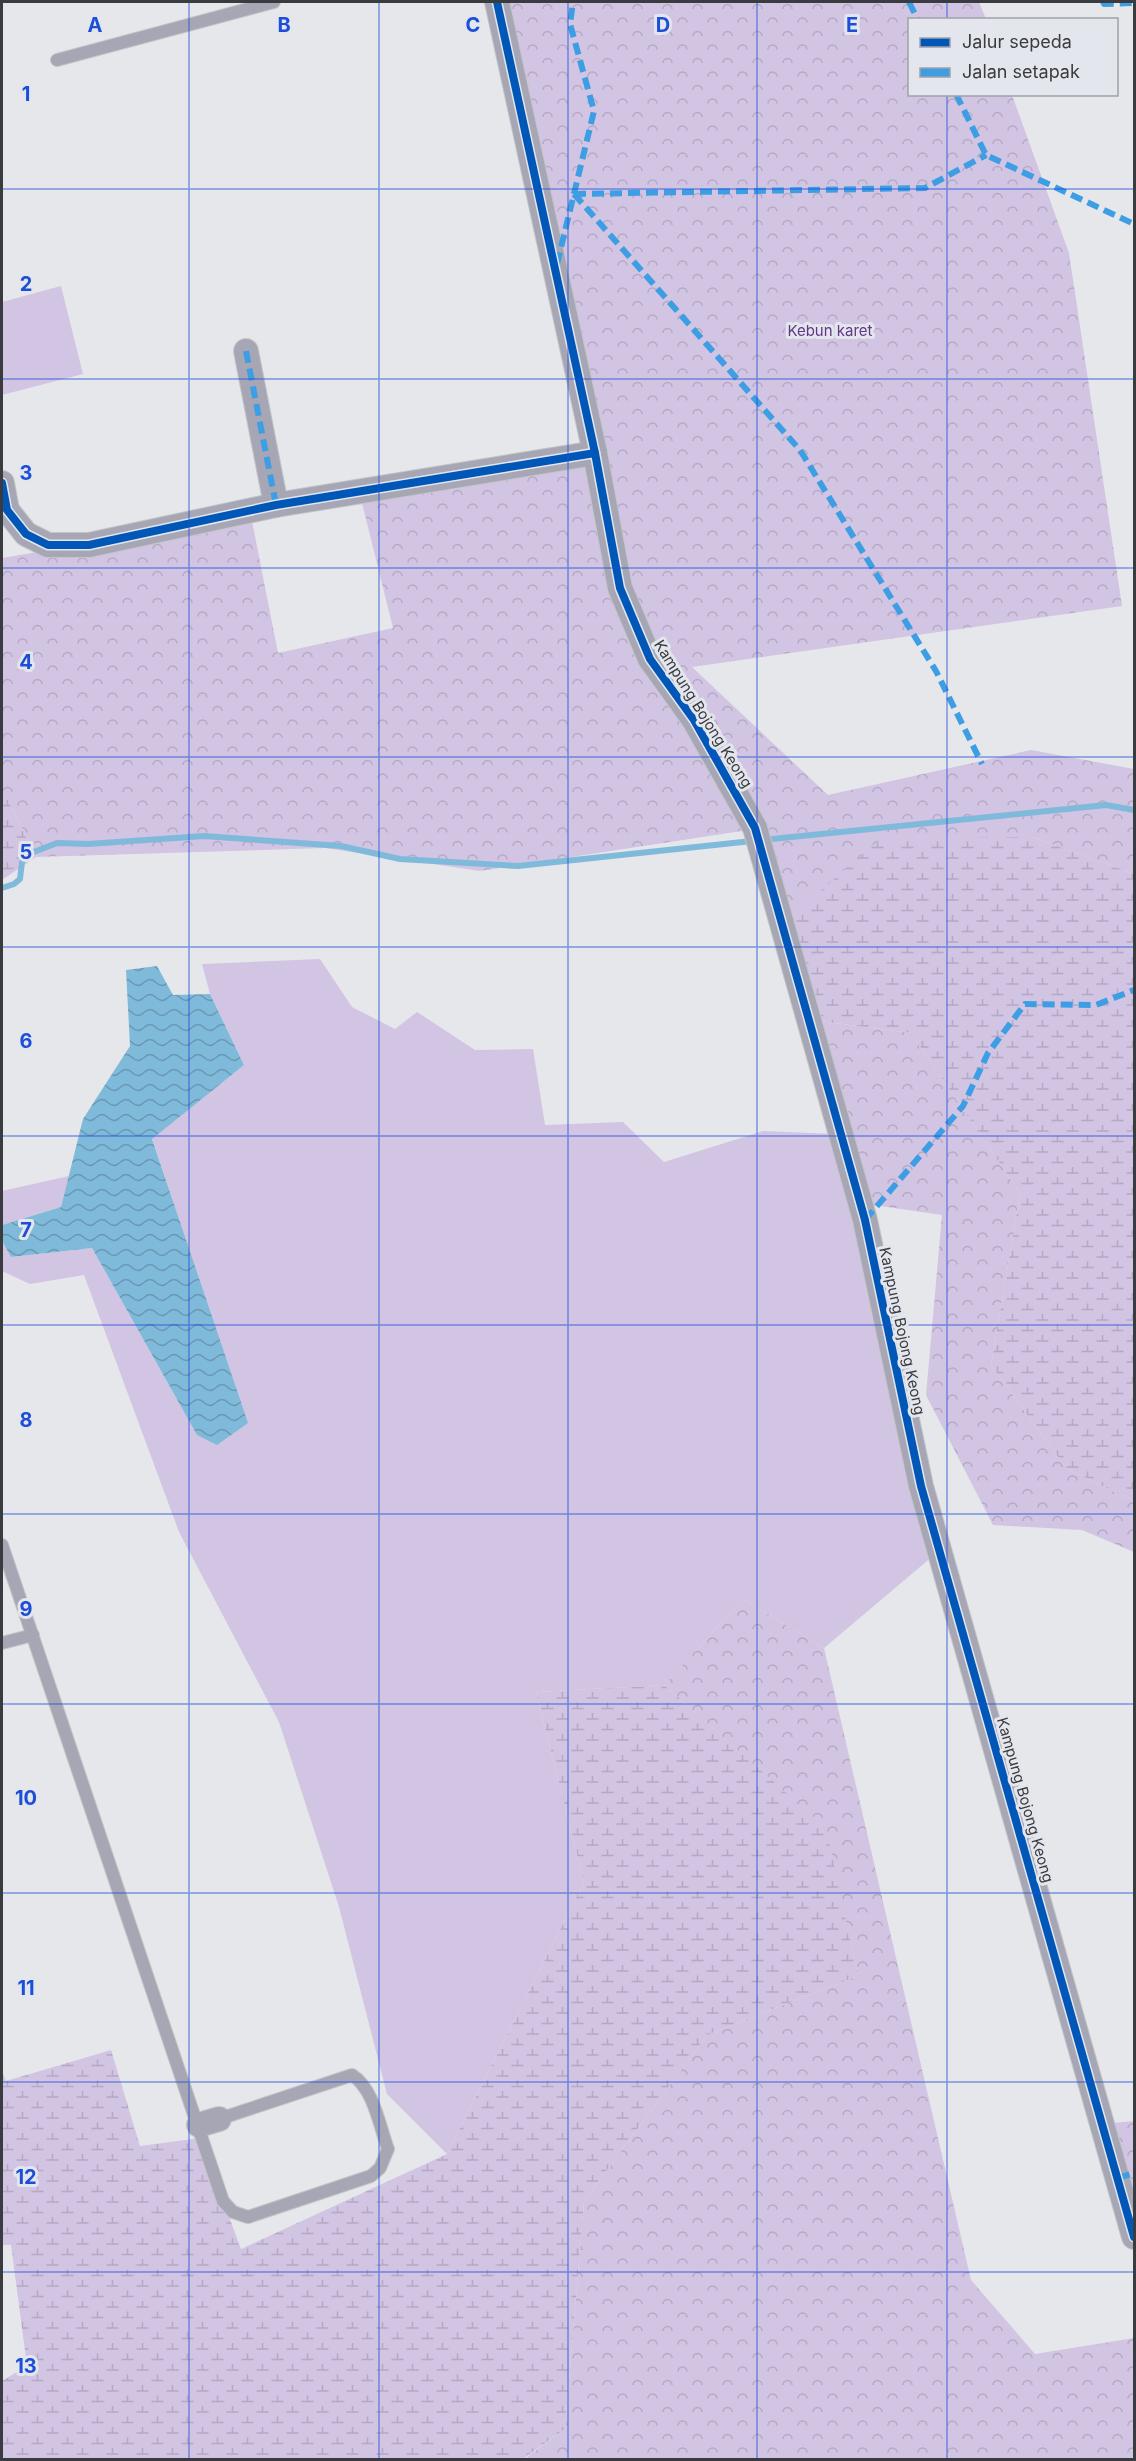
<svg xmlns="http://www.w3.org/2000/svg" width="1136" height="2461" viewBox="0 0 1136 2461" font-family="Inter,sans-serif">
<defs>
<pattern id="forest-crowns" width="20" height="18" patternUnits="userSpaceOnUse" patternTransform="scale(1.5)"><rect width="20" height="18" fill="#d2c4e3"/><path d="M2 6a3 3 0 1 1 6 0M12 15a3 3 0 1 1 6 0" fill="none" stroke="#b5a9c4"/></pattern>
<pattern id="wetland-marsh" width="20" height="14" patternUnits="userSpaceOnUse" patternTransform="scale(1.5)"><rect width="20" height="14" fill="#d2c4e3"/><path d="M1 5h8M5 5V1M11 12h8M15 12V8" fill="none" stroke="#b5a9c4"/></pattern>
<pattern id="water-waves" width="16" height="10" patternUnits="userSpaceOnUse" patternTransform="scale(1.5)"><rect width="16" height="10" fill="#80bada"/><path d="M0 5q4-4 8 0t8 0" fill="none" stroke="#6a98b2"/></pattern>
</defs>
<rect width="100%" height="100%" fill="#e6e7eb"/>
<g fill="#d2c4e3">
<polygon points="61,286 83,374 2,395 2,302"/>
<polygon points="320,959 352,1007 395,1029 417,1012 475,1050 533,1049 545,1125 623,1122 664,1162 763,1131 835,1134 933,1556 824,1648 743,1599 664,1685 536,1692 584,1882 447,2154 387,2094 339,1907 279,1722 179,1532 84,1275 30,1284 2,1271 2,1241 11,1257 92,1248 197,1435 247,1423 152,1138 244,1065 210,994 202,964"/>
<polygon points="69,1176 61,1207 2,1225 2,1191"/>
</g>
<g fill="url(#forest-crowns)">
<polygon points="507,2 979,2 986,19 910,20 910,94 1012,95 1069,253 1122,606 692,667 828,795 1031,750 1134,769 1134,874 1032,837 781,925 755,829 480,871 325,848 36,857 2,788 2,558 251,516 278,653 393,628 359,491 602,456"/>
<polygon points="804,1019 911,1033 1020,1193 991,1365 1067,1469 1134,1501 1134,1552 1082,1530 993,1525 926,1395 942,1215 853,1202"/>
<polygon points="743,1599 824,1648 971,2280 1035,2354 1134,2338 1134,2459 523,2460 565,2429 584,2201 707,2035 858,1976 825,1828 664,1685"/>
<polygon points="1134,2121 1134,2242 1102,2124"/>
</g>
<g fill="url(#wetland-marsh)">
<polygon points="2,788 36,857 2,880"/>
<polygon points="1032,837 1134,874 1134,1501 1067,1469 991,1365 1020,1193 911,1033 804,1019 781,925 880,839"/>
<polygon points="664,1685 826,1828 858,1976 707,2035 584,2201 565,2429 523,2459 2,2459 2,2381 27,2366 11,2245 2,2245 2,2071 6,2081 111,2050 140,2146 200,2138 241,2249 447,2154 584,1882 536,1692"/>
</g>
<polygon fill="url(#water-waves)" points="157,966 173,995 210,994 244,1065 152,1139 248,1423 217,1445 197,1435 92,1248 11,1257 2,1241 2,1225 61,1207 83,1119 130,1046 126,970"/>
<g fill="none" stroke-linecap="round" stroke-linejoin="round">
<g stroke="#80bada" stroke-width="6">
<polyline points="762,840 1106,805 1134,810"/>
<polyline points="2,888 14,884 20,879 22,862 26,855 57,843 88,844 204,836 341,846 400,859 518,866 752,841"/>
</g>
<g stroke="#c4c5c8" stroke-width="14">
<g id="service">
<polyline points="57,60 274,2"/>
<path d="M2,1545L223,2201L233,2212L248,2217L371,2176L380,2168L388,2149C379,2125 374,2089 352,2075L219,2119"/>
<polyline points="2,1643 33,1635"/>
</g>
</g>
<g stroke="#c4c5c8" stroke-width="26">
<g id="minor">
<polyline points="497,2 595,453 620,588 650,659 694,720 755,828 865,1220 921,1486 1134,2237"/>
<polyline points="246,351 276,505"/>
<polyline points="2,483 7,510 26,534 48,545 89,545 276,505 595,453"/>
<polyline points="199,2125 219,2119"/>
</g>
</g>
<use href="#service" stroke="#a7a6b5" stroke-width="12"/>
<use href="#minor" stroke="#a7a6b5" stroke-width="24"/>
<g stroke="#3e9ee3" stroke-width="6" stroke-dasharray="12 6" stroke-linecap="butt">
<polyline points="909,2 918,20"/>
<polyline points="1103,2 1104,4 1134,3"/>
<polyline points="956,94 986,155 1134,224"/>
<polyline points="574,194 800,450 936,671 982,764"/>
<polyline points="574,194 925,188 986,155"/>
<polyline points="557,264 594,111 570,24 573,2"/>
<polyline points="246,351 276,505"/>
<polyline points="865,1220 963,1106 988,1053 1025,1004 1096,1005 1134,990"/>
<polyline points="1118,2178 1134,2173"/>
</g>
<g stroke="#e4e6ed" stroke-width="11">
<g id="cycleway">
<polyline points="497,2 595,453 620,588 650,659 694,720 755,828 865,1220 921,1486 1134,2237"/>
<polyline points="2,483 7,510 26,534 48,545 89,545 276,505 595,453"/>
</g>
</g>
<use href="#cycleway" stroke="#0057b8" stroke-width="8"/>
</g>
<path fill="none" stroke="#1d4ed8" stroke-width="1.5" stroke-opacity="0.55" d="M189,2V2460M379,2V2460M568,2V2460M757,2V2460M947,2V20M947,94V2460M2,189H1134M2,379H1134M2,568H1134M2,757H1134M2,947H1134M2,1136H1134M2,1325H1134M2,1514H1134M2,1704H1134M2,1893H1134M2,2082H1134M2,2272H1134"/>
<g text-anchor="middle" stroke-width="6" stroke-linejoin="round" paint-order="stroke">
<g font-size="15" fill="#633788" stroke="#e4e6ed">
<text x="830" y="336">Kebun karet</text>
</g>
<g font-size="15" fill="#3a3b3e" stroke="#e4e6ed">
<text transform="translate(703 714) rotate(58)" y="5">Kampung Bojong Keong</text>
<text transform="translate(902 1331) rotate(78)" y="5">Kampung Bojong Keong</text>
<text transform="translate(1025 1800) rotate(74)" y="5">Kampung Bojong Keong</text>
</g>
</g>
<g font-size="20" text-anchor="middle" font-weight="bold" fill="#1d4ed8" stroke="#e4e6ed" stroke-width="6" stroke-linejoin="round" paint-order="stroke">
<text x="95" y="32">A</text>
<text x="284" y="32">B</text>
<text x="473" y="32">C</text>
<text x="663" y="32">D</text>
<text x="852" y="32">E</text>
<text x="26" y="101">1</text>
<text x="26" y="291">2</text>
<text x="26" y="480">3</text>
<text x="26" y="669">4</text>
<text x="26" y="859">5</text>
<text x="26" y="1048">6</text>
<text x="26" y="1237">7</text>
<text x="26" y="1427">8</text>
<text x="26" y="1616">9</text>
<text x="26" y="1805">10</text>
<text x="26" y="1995">11</text>
<text x="26" y="2184">12</text>
<text x="26" y="2373">13</text>
</g>
<rect width="1136" height="2461" fill="none" stroke="#3a3b3e" stroke-width="6"/>
<rect x="908" y="18" width="210" height="78" fill="#e4e6ed" stroke="#a0a2a7" stroke-width="1.5"/>
<rect x="920" y="38" width="30" height="9" fill="#0057b8" stroke="#a0a2a7" stroke-width="1.5"/>
<text x="962" y="48" font-size="18" fill="#3a3b3e">Jalur sepeda</text>
<rect x="920" y="68" width="30" height="9" fill="#3e9ee3" stroke="#a0a2a7" stroke-width="1.5"/>
<text x="962" y="78" font-size="18" fill="#3a3b3e">Jalan setapak</text>
</svg>
